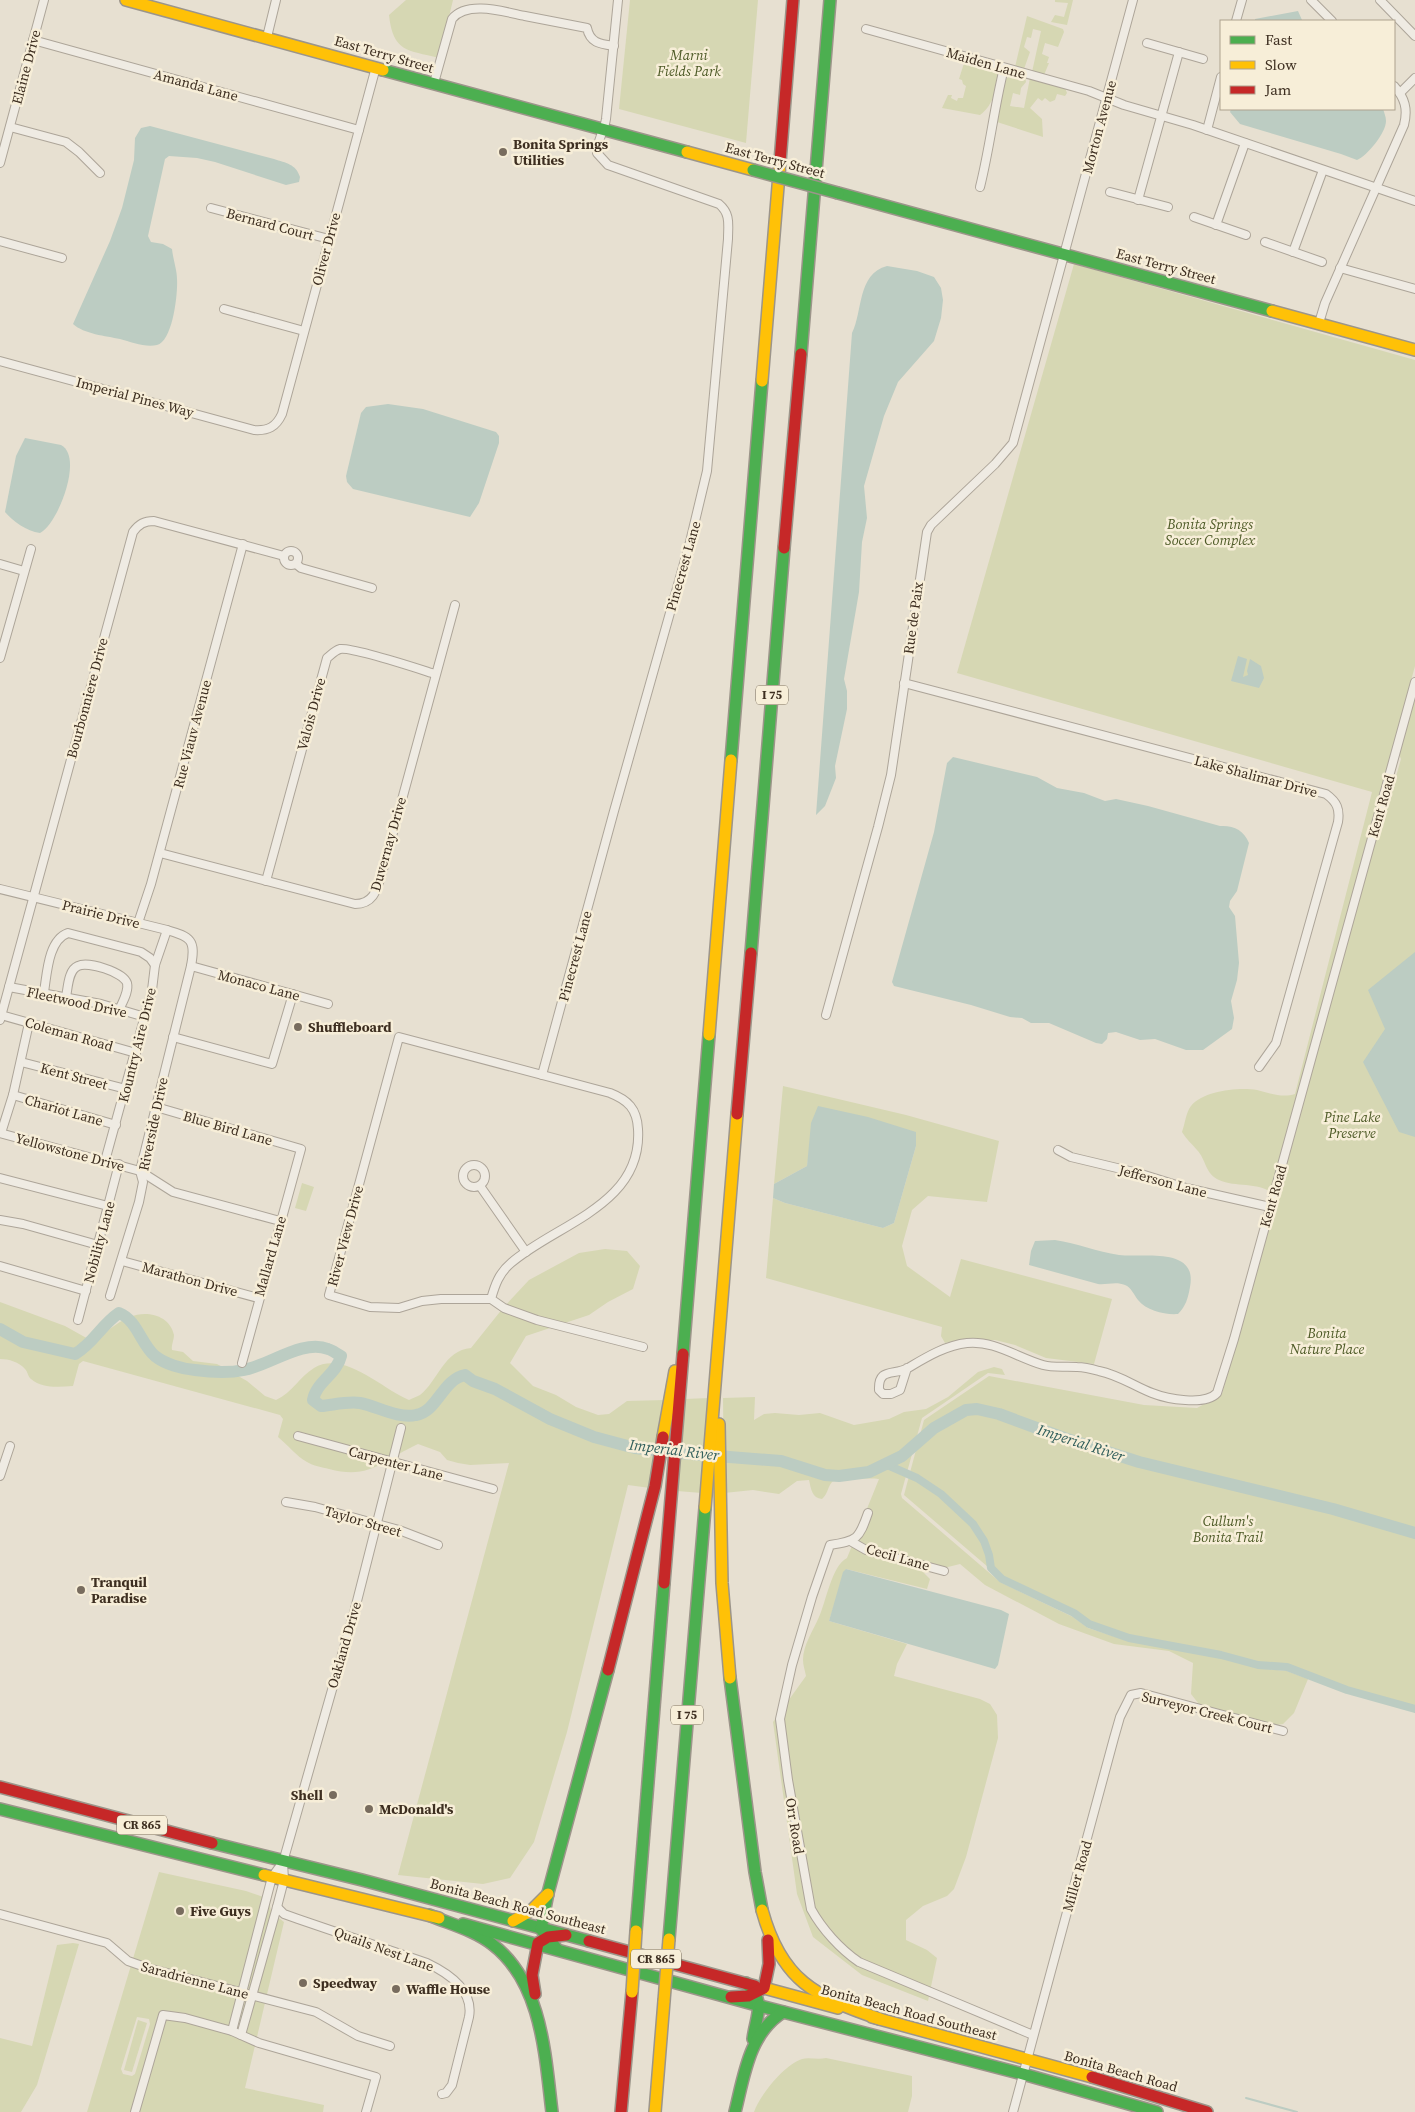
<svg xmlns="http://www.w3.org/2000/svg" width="1415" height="2112" viewBox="0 0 1415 2112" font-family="'Source Serif 4',serif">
<rect width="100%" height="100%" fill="#e7e0d1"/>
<g fill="#d6d7b3" fill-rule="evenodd">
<path d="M406,0H453L439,58C407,50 393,52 389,15Z"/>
<polygon points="630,0 758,0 746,143 619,109"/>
<polygon points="1055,0 1073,0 1067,25 1051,22 1055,15 1064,17 1068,3 1055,2"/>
<polygon points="1027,16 1063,29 1064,32 1058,47 1045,43 1042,54 1049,57 1047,63 1049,63 1044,75 1032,72 1041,31 1033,29 1031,38 1027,37 1024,47 1030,52 1024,69 1015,67"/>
<path d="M965,60L997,69C1000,84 993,106 980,115L942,108L948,95H952L951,98L957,101L958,98H963L966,86L963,84L962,80L959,79Z"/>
<polygon points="1012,75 1025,77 1026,82 1021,88 1020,95 1013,93 1010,106 1024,108 1030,78 1065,88 1067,93 1065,96 1057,94 1055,100 1050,102 1045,98 1042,101 1038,98 1030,108 1042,119 1043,137 997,122 1004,83 1007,78"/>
<path d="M1074,264L1415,360V666L1380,794L1386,786L1393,787L1401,759L1396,747L1415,678V1709L1344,1689L1287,1667L1258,1665L1221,1655L1129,1638L1089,1624L1074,1613L1002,1579L904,1495L924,1420L989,1376L1144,1405L1197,1408L1222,1394L1283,1173L1274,1195C1260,1181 1236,1188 1219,1180C1205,1174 1206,1159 1197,1150C1191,1143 1187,1140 1182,1132C1185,1124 1186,1112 1191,1106C1203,1091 1238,1087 1257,1090C1269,1093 1282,1098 1295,1094L1372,792L957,673Z"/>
<polygon points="783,1086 906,1115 999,1141 987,1202 928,1196 912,1210 902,1246 907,1266 950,1297 961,1259 1112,1299 1094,1364 1046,1358 1015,1345 995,1340 954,1341 945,1343 941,1336 942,1327 766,1278 773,1198 785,1203 883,1228 894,1223 916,1146 916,1132 810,1145 807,1166 774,1184"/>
<polygon points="302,1183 314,1187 306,1211 295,1208"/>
<path d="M605,1249L627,1251L640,1266L633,1289L608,1302L589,1315L526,1336L510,1363L533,1386L556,1395L576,1407L598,1415L609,1414L627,1401L665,1400L650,1488L628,1485L567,1732L534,1842L510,1878L483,1884L398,1875L509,1463L470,1465L458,1463L447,1460L440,1452L418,1444C383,1460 371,1480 329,1469C322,1467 313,1466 307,1462C296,1456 288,1445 278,1437L283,1419L280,1415L83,1361L79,1364L73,1386C59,1387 43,1389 31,1379C28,1377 28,1372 25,1369C19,1362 9,1359 0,1359V1302L65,1326L90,1340C105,1335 116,1322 130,1317C146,1310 170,1315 174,1335C174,1340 171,1345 172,1350L183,1352L193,1361L217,1364L247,1381L265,1396L276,1400C293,1392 299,1377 314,1368C344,1350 382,1389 409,1400C412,1398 417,1397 420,1395C438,1381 444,1350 471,1348L503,1308L529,1280L579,1253Z"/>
<path d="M994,1367L1002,1369L1005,1375L988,1373L922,1418L901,1494L902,1498L1000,1582L1073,1617L1088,1628L1128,1641L1220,1658L1257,1668L1287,1671L1308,1679L1294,1713L1283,1724L1259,1727L1206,1713L1191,1694L1193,1663L1169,1651L1114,1644L1059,1624L985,1585L960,1564L924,1573L930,1579L927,1589L846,1569L829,1621L907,1644L897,1664L894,1676L980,1699L990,1704L997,1715L998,1738L966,1857L954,1889L947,1896L923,1906L906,1920V1940L927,1950L937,1958L928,2001L862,1975L813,1937L797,1894L773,1722L806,1676C805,1671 803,1665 803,1660C803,1645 813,1631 819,1617C826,1602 832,1565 847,1558L879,1479C872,1478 837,1478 832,1482C827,1488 828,1494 822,1499C812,1498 811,1489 809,1480L797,1481L779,1494L753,1490L724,1493L723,1398L755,1397L754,1420L764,1414L775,1413L799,1415L820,1413L854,1425L889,1419L904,1412L926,1409L948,1397L978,1372Z"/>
<polygon points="710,1398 702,1493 677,1491 684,1399"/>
<path d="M159,1872L246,1891L269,1899L271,1912L284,1922L245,2088L324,2105L323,2112H87ZM137,2017L149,2019L150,2024L135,2074L132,2076L123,2074L121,2069Z"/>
<polygon points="73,1943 79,1944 37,2085 21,2112 0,2112 0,2038 32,2046 57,1945"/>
<polygon points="138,2020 147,2023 132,2072 124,2070"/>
<path d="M826,2058L912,2076V2096L908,2112H754C760,2095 784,2065 802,2059C809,2057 818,2060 826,2058Z"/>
</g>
<g fill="#bcccc2">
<polygon points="1298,11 1302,20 1306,21 1255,21 1255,19"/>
<path d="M1231,109H1383C1384,112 1386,117 1386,121C1386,133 1367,156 1357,160L1341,154L1240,124L1230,112Z"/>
<path d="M150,126L274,159C286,163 296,164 300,177L299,182L286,185L215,162L197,158L169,156L165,159L148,236L151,242L163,244L172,249C173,259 177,270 177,279C178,293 173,341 157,345C146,348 131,342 120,339C106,336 84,334 73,324L110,241L122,208L134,160L135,138L141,128Z"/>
<path d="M887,266L917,271L934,277L941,288L943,300L941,318L934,341L898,382L884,416L864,486L867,518L862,542L859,592L844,679L847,691V709L835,766L836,778L825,806L816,815L852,333C863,311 857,274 887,266Z"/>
<polygon points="388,404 423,409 496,432 499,436 499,443 479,503 470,517 353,489 347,482 346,476 361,413 366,407"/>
<path d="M25,438L61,445C84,457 58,524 40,533C26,531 14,522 5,512L16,456Z"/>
<polygon points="1238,656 1247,659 1243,677 1248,675 1247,671 1250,659 1261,666 1264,678 1259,688 1231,681"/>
<path d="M953,757L1037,777L1057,788L1084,793L1105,801L1116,799L1148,806L1220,826C1233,825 1244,830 1249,843L1237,891L1230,901L1229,907L1235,916L1239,963L1237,980L1231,1001L1234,1018L1232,1029L1203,1050H1186L1155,1039L1140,1040L1116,1032L1108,1033L1107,1039L1102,1044L1096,1043L1049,1023H1031L1022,1018L1010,1017L971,1005L894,986L892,982L934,832L947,763Z"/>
<polygon points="1415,952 1415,1137 1399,1132 1363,1062 1385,1029 1368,990"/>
<polygon points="818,1106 868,1117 916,1132 916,1146 894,1223 883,1228 785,1203 773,1198 774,1184 807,1166 811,1123"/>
<path d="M1055,1240C1077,1243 1097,1252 1119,1255C1143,1258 1198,1246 1190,1287C1188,1298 1186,1306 1178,1314C1165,1315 1147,1311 1138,1300C1134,1295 1131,1287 1125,1285C1116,1281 1107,1285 1098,1284L1029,1265L1031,1251L1035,1241Z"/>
<polygon points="846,1569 1001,1610 1009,1614 998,1665 995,1669 829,1621 843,1572"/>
</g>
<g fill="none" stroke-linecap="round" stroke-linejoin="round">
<polyline stroke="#bcccc2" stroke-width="2" points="1246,2098 1297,2112"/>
<polyline stroke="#bcccc2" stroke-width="8" points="885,1464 917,1478 941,1494 973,1524 984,1541 989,1555 991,1568 1002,1579 1074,1613 1089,1624 1129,1638 1221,1655 1258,1665 1287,1667 1347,1690 1415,1709"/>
<path stroke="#bcccc2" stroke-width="12" d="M0,1329L23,1342L75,1354C94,1343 101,1325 119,1313C137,1320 141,1344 155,1356C165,1364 182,1369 195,1370C209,1372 230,1373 244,1370C270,1365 303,1339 328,1349C332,1350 337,1354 341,1356C337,1374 316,1382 313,1400L321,1406C333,1405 348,1401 360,1403C377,1406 397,1419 416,1415C438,1411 442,1380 465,1375L473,1381L495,1389L550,1419L594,1437L635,1448L679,1453L781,1461L825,1475L839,1476L869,1472L902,1456L934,1428L966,1410L977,1409L999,1414L1064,1438L1139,1462L1333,1509L1415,1533"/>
<g stroke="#ada599" stroke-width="10">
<g id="street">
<polyline points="1311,0 1332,21"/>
<polyline points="1380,0 1415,36"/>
<polyline points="1236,21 1242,0"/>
<polyline points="866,29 1089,91 1124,105 1193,125 1415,201"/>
<polyline points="267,37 276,0"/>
<polyline points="33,40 359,130"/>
<polyline points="1147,43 1203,59"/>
<path d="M434,83L452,19C467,0 505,12 525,16C546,20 566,24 587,28C590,43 600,44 614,46"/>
<polyline points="1400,93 1415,78"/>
<polyline points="10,127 66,142 79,152 100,173"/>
<polyline points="1207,130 1221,77"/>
<polyline points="0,163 44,0"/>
<path d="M980,187C990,147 994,108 1004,68"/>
<polyline points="1110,192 1168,207"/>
<polyline points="1138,200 1179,52"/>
<polyline points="211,208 329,239"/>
<polyline points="1194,217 1246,235"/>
<polyline points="1216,225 1245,143"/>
<polyline points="0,241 62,258"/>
<polyline points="1265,242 1322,262"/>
<polyline points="1293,252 1323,170"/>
<polyline points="1340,268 1415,289"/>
<polyline points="224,309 304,331"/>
<path d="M1319,323L1325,303L1404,125C1408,109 1405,98 1394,86"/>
<path d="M0,361L254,430C268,431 276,427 282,414L376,67"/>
<circle cx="291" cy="558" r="7"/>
<polyline points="0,564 24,571"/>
<polyline points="296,564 301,568 372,588"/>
<polyline points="0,658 31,549"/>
<path d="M904,683L1326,794C1337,802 1340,809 1338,822L1276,1043L1259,1067"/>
<path d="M160,853L355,904C374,904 377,889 382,873L455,605"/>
<path d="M266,881L327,658C331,655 334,651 340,649C353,647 419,669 435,674"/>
<path d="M0,889L167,930C191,937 196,940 191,966L140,1171L143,1182L139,1202L110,1296"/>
<polyline points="138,923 151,884 243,544"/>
<polyline points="191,966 328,1004"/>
<polyline points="9,987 101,1004 145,1017"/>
<path d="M44,992C47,974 48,940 68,933L141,952L150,958L155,965"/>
<path d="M66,997C68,988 68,970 78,966C88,961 123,972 127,983C129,991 123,1001 120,1008"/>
<polyline points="1,1015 136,1053"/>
<polyline points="826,1015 878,827 891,775 927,532 931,525 995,464 1013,443 1133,0"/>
<path d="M0,1020L133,532C139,524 144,521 154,521L284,556"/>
<polyline points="173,1037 272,1064 293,994"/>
<polyline points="21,1062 126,1089"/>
<path d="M542,1075L614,811L690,542L707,471L728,239C728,225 731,214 719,204L608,165L597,153C597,140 604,132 606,119L618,0"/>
<polyline points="13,1095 116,1125"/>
<polyline points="156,1107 301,1149 242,1363"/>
<polyline points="0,1133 140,1171 173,1192 280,1221"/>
<polyline points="1,1133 13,1095 29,1023"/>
<polyline points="1058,1150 1071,1157 1138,1173 1186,1188 1270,1207"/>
<polyline points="105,1161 152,990 155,965 167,930"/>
<circle cx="474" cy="1176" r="11"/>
<polyline points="0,1178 108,1206"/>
<polyline points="480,1186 526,1252"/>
<polyline points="0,1220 23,1224 98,1245"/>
<polyline points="122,1261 258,1298"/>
<polyline points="0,1266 86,1291"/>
<path d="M491,1299C495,1285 499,1273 511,1263C556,1224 643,1205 638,1129C637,1109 628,1100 610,1093L399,1037L329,1295L370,1307L399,1308L422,1301L441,1299H491L504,1308L537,1320L643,1347"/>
<polyline points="78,1320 119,1164"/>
<path d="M907,1368L900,1390L891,1394H883L879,1390C878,1367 894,1376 908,1368C925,1358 946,1345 967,1343C994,1340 1018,1358 1043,1365C1054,1368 1066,1366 1077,1367C1085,1367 1092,1369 1099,1371C1119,1375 1134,1386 1152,1393C1167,1399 1205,1406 1217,1393L1234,1339L1415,682"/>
<polyline points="298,1436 493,1489"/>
<polyline points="0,1476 10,1446"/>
<polyline points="286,1502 315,1507 399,1530 438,1545"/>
<path d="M868,1513C859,1539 857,1541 830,1545L812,1597L792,1665L780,1719L788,1780L811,1909C822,1929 840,1949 859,1962L1033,2035"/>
<polyline points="852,1542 866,1550 944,1571"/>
<path d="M277,1907L284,1914L298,1919L427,1963C448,1973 474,1990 469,2017L452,2085L446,2093L442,2094"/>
<polyline points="0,1914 107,1943 128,1961 148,1968 316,2012 358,2036 390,2046"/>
<polyline points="232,2031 272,1877 283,1862"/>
<polyline points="241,2035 277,1907 284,1880 283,1862 355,1609 401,1428"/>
<polyline points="135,2112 163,2015 185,2018 232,2031 259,2043 376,2077 366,2112"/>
<polyline points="1013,2112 1114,1738 1120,1717 1131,1695 1141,1693 1283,1731"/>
</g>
</g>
<g stroke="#9c958a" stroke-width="14">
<g id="fast">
<polyline points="383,70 687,152"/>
<polyline points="838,193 1272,311"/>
<polyline points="801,354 830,0"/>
<polyline points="731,760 762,381"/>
<polyline points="751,953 784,548"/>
<polyline points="683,1354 709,1035"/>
<polyline points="730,1678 755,1872 762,1910"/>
<polyline points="0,1809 264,1875"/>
<polyline points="212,1843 362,1880 589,1941"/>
<path d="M429,1915C450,1924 474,1930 492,1944C542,1982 545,2054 552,2112"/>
<polyline points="463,1924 760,2006"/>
<polyline points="636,1931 664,1583"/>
<polyline points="669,1939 705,1508"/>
<polyline points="556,1948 541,1929 548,1893 608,1670"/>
<path d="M746,1983C767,2003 756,2015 753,2039"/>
<polyline points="760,2006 1023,2074 1157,2112"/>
<path d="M735,2112C744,2076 749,2033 783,2012"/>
</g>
</g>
<g stroke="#9c958a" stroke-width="14">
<g id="slow">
<polyline points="126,0 383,70"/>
<polyline points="687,152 753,170"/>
<polyline points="1272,311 1415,350"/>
<polyline points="762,381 780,162"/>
<polyline points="709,1035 731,760"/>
<polyline points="719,1424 722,1583 730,1678"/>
<polyline points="663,1437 675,1371"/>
<polyline points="705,1508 737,1114"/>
<polyline points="264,1875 439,1918"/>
<path d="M762,1910C781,1980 815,1997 880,2019"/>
<polyline points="513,1921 532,1910 548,1894"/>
<polyline points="764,1988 838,2008"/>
<polyline points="872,2017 1092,2077"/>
<polyline points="655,2112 664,2001"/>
</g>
</g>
<g stroke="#9c958a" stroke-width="14">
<g id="jam">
<polyline points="780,162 793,0"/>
<polyline points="784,548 801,354"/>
<polyline points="737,1114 751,953"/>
<polyline points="664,1583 683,1354"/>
<polyline points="608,1670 655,1486 663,1437"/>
<polyline points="0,1787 212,1843"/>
<polyline points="589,1941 755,1986"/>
<polyline points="535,1994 532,1975 538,1943 548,1937 566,1935"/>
<polyline points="731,1997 748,1996 764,1988 769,1964 768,1940"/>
<polyline points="1092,2077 1207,2112"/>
<polyline points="621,2112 632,1992"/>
</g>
</g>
<use href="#street" stroke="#efebe3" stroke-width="8"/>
<use href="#fast" stroke="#4caf50" stroke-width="11"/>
<use href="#slow" stroke="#ffc107" stroke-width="11"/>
<use href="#jam" stroke="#c62828" stroke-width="11"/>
<g stroke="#9c958a" stroke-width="14" stroke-linecap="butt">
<polyline id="fast-bridge" points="753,170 838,193"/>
</g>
<g stroke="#9c958a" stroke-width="14" stroke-linecap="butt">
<g id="slow-bridge">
<polyline points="632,1992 636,1931"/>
<polyline points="664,2001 669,1939"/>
</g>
</g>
<use href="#fast-bridge" stroke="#4caf50" stroke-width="11"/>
<use href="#slow-bridge" stroke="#ffc107" stroke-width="11"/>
</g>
<g fill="#786c5e" stroke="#f7eed8" stroke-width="2">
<circle cx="503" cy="152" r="5"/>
<circle cx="298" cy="1027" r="5"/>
<circle cx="81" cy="1590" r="5"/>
<circle cx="333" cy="1795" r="5"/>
<circle cx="369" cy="1809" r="5"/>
<circle cx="180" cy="1911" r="5"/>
<circle cx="303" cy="1983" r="5"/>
<circle cx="396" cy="1989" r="5"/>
</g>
<g text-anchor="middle" stroke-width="5" stroke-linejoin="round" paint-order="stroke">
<g fill="#f7eed8" stroke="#756857" stroke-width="1">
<rect x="756" y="685.5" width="32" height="19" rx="4"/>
<rect x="671" y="1705.5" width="32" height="19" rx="4"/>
<rect x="117" y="1815.5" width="50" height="19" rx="4"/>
<rect x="631" y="1949.5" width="50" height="19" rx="4"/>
</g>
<g font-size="12" font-weight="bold" fill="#3d2e20">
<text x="772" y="699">I 75</text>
<text x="687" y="1719">I 75</text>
<text x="142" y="1829">CR 865</text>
<text x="656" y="1963">CR 865</text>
</g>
<g font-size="14" fill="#3d2e20" stroke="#f7eed8">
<text transform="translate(384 54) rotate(16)" y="5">East Terry Street</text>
<text transform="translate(986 63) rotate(16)" y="5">Maiden Lane</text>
<text transform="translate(26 67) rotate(-75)" y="5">Elaine Drive</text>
<text transform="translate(196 85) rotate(15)" y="5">Amanda Lane</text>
<text transform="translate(1099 127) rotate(-75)" y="5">Morton Avenue</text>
<text transform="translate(775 160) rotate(15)" y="5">East Terry Street</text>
<text transform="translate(270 224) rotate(15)" y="5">Bernard Court</text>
<text transform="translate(326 249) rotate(-75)" y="5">Oliver Drive</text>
<text transform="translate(1166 266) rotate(15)" y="5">East Terry Street</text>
<text transform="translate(135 397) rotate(15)" y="5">Imperial Pines Way</text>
<text transform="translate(683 566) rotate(-74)" y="5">Pinecrest Lane</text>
<text transform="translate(913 618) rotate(-82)" y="5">Rue de Paix</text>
<text transform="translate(87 698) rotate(-75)" y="5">Bourbonniere Drive</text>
<text transform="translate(311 714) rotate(-75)" y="5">Valois Drive</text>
<text transform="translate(192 734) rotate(-75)" y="5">Rue Viauv Avenue</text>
<text transform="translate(1256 776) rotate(15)" y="5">Lake Shalimar Drive</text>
<text transform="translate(1381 806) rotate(-74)" y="5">Kent Road</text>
<text transform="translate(388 844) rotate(-74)" y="5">Duvernay Drive</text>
<text transform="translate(101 914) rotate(14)" y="5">Prairie Drive</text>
<text transform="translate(575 956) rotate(-75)" y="5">Pinecrest Lane</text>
<text transform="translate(259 985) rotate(15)" y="5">Monaco Lane</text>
<text transform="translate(77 1002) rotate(12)" y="5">Fleetwood Drive</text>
<text transform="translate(69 1034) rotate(16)" y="5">Coleman Road</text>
<text transform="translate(137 1045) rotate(-76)" y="5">Kountry Aire Drive</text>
<text transform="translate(74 1076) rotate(15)" y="5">Kent Street</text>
<text transform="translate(64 1110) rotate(16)" y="5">Chariot Lane</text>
<text transform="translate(153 1124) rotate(-78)" y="5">Riverside Drive</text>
<text transform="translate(228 1128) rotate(16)" y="5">Blue Bird Lane</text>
<text transform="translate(70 1152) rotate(15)" y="5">Yellowstone Drive</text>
<text transform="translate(1163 1181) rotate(15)" y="5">Jefferson Lane</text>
<text transform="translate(1273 1196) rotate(-74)" y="5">Kent Road</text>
<text transform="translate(345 1236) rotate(-75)" y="5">River View Drive</text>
<text transform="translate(99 1242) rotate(-75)" y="5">Nobility Lane</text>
<text transform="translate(270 1256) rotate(-74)" y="5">Mallard Lane</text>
<text transform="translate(190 1279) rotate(15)" y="5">Marathon Drive</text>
<text transform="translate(396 1463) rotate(15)" y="5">Carpenter Lane</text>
<text transform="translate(363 1521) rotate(16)" y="5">Taylor Street</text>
<text transform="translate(898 1557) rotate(16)" y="5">Cecil Lane</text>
<text transform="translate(344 1645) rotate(-74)" y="5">Oakland Drive</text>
<text transform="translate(1207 1712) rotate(14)" y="5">Surveyor Creek Court</text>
<text transform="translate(795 1826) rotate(81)" y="5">Orr Road</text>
<text transform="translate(1077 1876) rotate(-74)" y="5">Miller Road</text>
<text transform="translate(518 1906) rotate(15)" y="5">Bonita Beach Road Southeast</text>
<text transform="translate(384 1949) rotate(20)" y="5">Quails Nest Lane</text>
<text transform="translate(195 1980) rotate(15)" y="5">Saradrienne Lane</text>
<text transform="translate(909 2012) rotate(15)" y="5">Bonita Beach Road Southeast</text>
<text transform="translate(1121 2071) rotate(16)" y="5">Bonita Beach Road</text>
</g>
<g font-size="14" font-style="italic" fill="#4d5a26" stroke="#f7eed8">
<text x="689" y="60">Marni<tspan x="689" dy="16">Fields Park</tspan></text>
<text x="1210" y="529">Bonita Springs<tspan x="1210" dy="16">Soccer Complex</tspan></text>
<text x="1352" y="1122">Pine Lake<tspan x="1352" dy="16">Preserve</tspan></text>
<text x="1327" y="1338">Bonita<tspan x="1327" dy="16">Nature Place</tspan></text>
<text x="1228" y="1526">Cullum's<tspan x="1228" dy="16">Bonita Trail</tspan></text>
</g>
<g font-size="14" font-weight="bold" fill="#3d2e20" stroke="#f7eed8" text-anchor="start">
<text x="513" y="149">Bonita Springs<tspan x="513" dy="16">Utilities</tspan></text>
<text x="308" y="1032">Shuffleboard</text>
<text x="91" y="1587">Tranquil<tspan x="91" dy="16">Paradise</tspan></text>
<text x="323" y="1800" text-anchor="end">Shell</text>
<text x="379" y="1814">McDonald's</text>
<text x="190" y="1916">Five Guys</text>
<text x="313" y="1988">Speedway</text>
<text x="406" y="1994">Waffle House</text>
</g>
<g font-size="15" font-style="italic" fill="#2f5d5a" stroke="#f7eed8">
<text transform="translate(1081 1443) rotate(18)" y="5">Imperial River</text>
<text transform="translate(674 1450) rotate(7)" y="5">Imperial River</text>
</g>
</g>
<rect x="1220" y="20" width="175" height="90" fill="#f7eed8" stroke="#ada18e"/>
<rect x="1230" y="36" width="25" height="8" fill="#4caf50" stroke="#ada18e"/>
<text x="1265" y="45" font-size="15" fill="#3d2e20">Fast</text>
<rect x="1230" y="61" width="25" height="8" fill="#ffc107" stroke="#ada18e"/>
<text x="1265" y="70" font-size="15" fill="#3d2e20">Slow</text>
<rect x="1230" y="86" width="25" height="8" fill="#c62828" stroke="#ada18e"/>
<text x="1265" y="95" font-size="15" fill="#3d2e20">Jam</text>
</svg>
